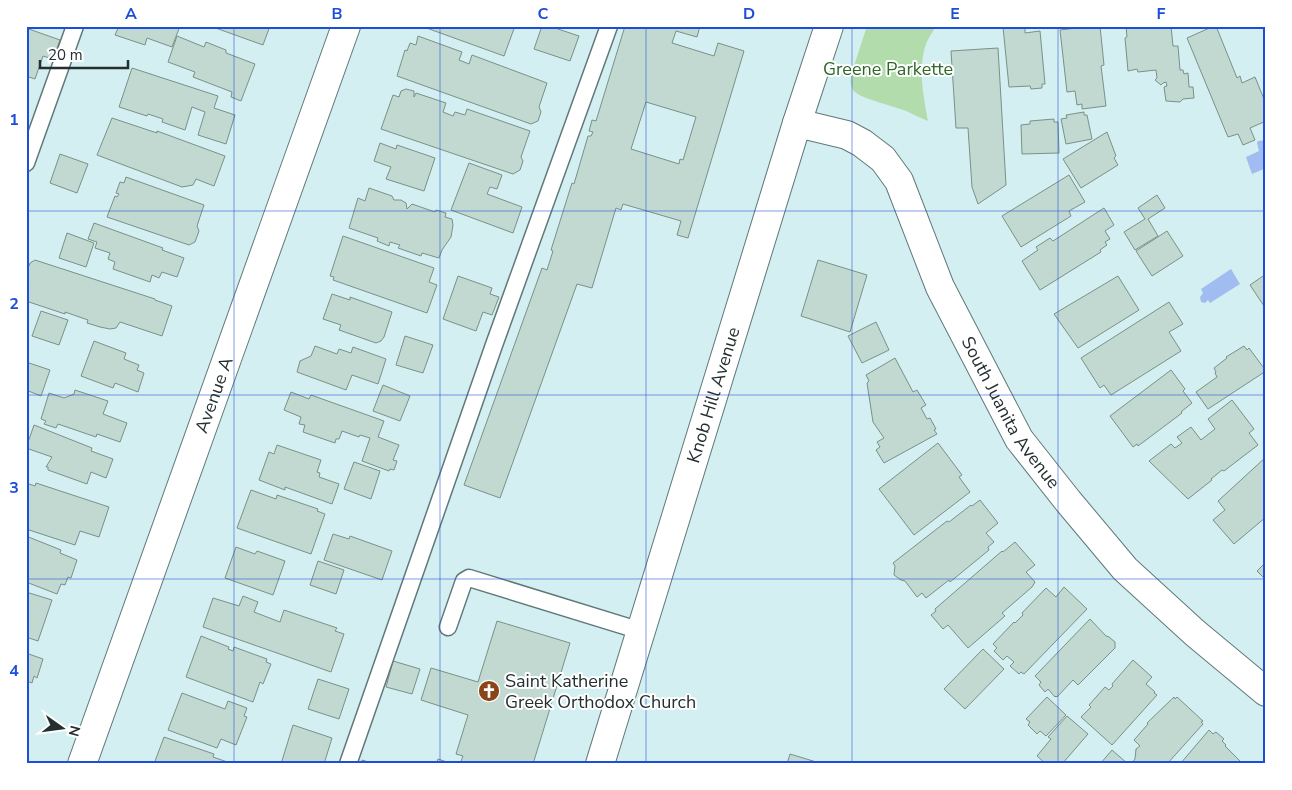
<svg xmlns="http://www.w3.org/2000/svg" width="1292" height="790" viewBox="0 0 1292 790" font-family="'Nunito Sans',sans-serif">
<rect width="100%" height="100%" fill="#d4eff1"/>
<path fill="#b2dcab" d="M867,26H936C932,33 927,40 925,47C918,71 924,98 928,121C920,118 913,114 906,111C894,106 861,99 854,91C850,86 850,79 852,72Z"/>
<g fill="#a0bcf1">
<polygon points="1266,140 1266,168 1252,174 1246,157 1259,151 1257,143 1258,141"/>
<polygon points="1231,269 1240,284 1210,303 1208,300 1205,303 1201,302 1200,297 1203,293 1201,289"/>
</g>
<g fill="#c2d9d1" stroke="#7a9088" fill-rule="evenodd">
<polygon points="119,26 180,26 172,47 147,38 145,45 115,35"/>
<polygon points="210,26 270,26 263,45"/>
<polygon points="421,26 515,26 504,56"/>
<polygon points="542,26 549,26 579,36 570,61 534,49"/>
<path d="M625,26H700L697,37L676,31L672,43L714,56L718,43L744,51L688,238L677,235L681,221L623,204L621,210L616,208L592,288L577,284L500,498L464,485L542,268L547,270L553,251L551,250L572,183L574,184L588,136H591L593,132L589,131L592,120L596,121ZM646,102L696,117L683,160L680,159L679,164L631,149Z"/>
<polygon points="1025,26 1025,33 1040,31 1045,84 1042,84 1042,88 1031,89 1030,86 1009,87 1003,27"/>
<polygon points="1093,26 1100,26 1104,65 1101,66 1106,106 1082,109 1082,104 1077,105 1075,91 1067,92 1060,30"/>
<polygon points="1126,26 1171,26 1173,46 1178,46 1180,70 1183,70 1184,74 1188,73 1189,87 1193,87 1194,98 1183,99 1180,102 1166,101 1164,87 1167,86 1166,82 1163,83 1161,85 1155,80 1157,78 1156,70 1138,72 1137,69 1128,71 1125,38 1127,37"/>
<polygon points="1214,26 1216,26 1237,78 1240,76 1242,83 1255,77 1266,104 1266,121 1250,128 1255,140 1243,145 1238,134 1228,137 1187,38"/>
<polygon points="26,28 60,40 53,59 43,56 35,79 26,76"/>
<polygon points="177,36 204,47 206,42 226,50 226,53 255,64 241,101 231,97 232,92 193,77 195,72 168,62"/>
<polygon points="418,36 462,52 459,60 469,64 472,55 547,83 539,107 541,112 538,121 531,124 397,76 405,50 407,51 410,43 416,45"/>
<polygon points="998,48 1006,185 978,204 972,187 968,128 956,128 951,51"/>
<polygon points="132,68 218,96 214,108 235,115 226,144 198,135 205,112 192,107 185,130 162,122 163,119 148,114 147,116 119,107"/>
<polygon points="406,89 414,91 414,97 416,93 446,103 443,112 453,116 455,112 465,115 467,109 530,131 521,157 523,161 520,170 513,174 381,129 393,95 399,97 401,91"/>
<polygon points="1084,112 1084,115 1087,115 1092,139 1066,144 1061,119 1067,118 1066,115"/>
<polygon points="112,118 157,133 157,131 225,156 214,186 196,179 193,185 182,187 97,155"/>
<polygon points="1054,119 1054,122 1058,122 1059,153 1022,154 1021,125 1030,124 1030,121"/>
<polygon points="1107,132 1116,156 1114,158 1118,165 1081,188 1063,159"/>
<polygon points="380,143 396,149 397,145 435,158 424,191 386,179 391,167 374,161"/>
<polygon points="60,154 88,164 77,193 50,183"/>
<polygon points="469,163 502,175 497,189 490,187 487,194 522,207 513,233 451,210"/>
<polygon points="1069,175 1085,202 1069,211 1071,216 1021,247 1002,216"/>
<polygon points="126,177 204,205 197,226 199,231 195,242 189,245 107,217 115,196 117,197 119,194 116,193 120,182 124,183"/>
<polygon points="369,188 392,196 394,200 401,200 406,203 407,209 412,204 435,212 436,210 446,213 445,217 452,219 453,225 451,237 442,250 439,258 422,253 421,256 398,248 400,245 390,242 389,246 377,241 378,238 349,228 358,198 365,201"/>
<polygon points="1157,195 1165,208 1148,219 1158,236 1135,250 1124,232 1145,219 1138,208"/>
<polygon points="1104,208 1114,225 1105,231 1110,239 1105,242 1107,245 1100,250 1101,252 1040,290 1022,261 1038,250 1036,247 1050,238 1053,241"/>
<polygon points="94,223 163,248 162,250 184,258 177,277 162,272 159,278 152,275 150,282 113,269 115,262 108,259 110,253 95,248 97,242 88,239"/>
<polygon points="1167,231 1183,256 1152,276 1136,251"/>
<polygon points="67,233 94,243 86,267 59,258"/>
<polygon points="343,236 434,268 429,282 437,285 427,313 333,280 334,277 330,276"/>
<polygon points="35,260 155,299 155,300 172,306 162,336 120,322 116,328 110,329 100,327 87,323 88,320 65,312 65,314 26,301 26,278 29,279 26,274 30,263"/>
<polygon points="818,260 867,275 850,332 801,316"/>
<polygon points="1266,274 1266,305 1264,306 1250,285"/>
<polygon points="458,276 492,288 490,294 499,297 492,315 483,312 476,331 443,319"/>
<polygon points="1118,276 1139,310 1078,348 1054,314"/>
<polygon points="332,294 350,300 350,297 392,312 384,337 381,341 376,343 339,330 341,325 323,319"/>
<polygon points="1169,302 1183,324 1169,332 1181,351 1111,395 1104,385 1100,388 1081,358"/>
<polygon points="41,311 68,320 59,345 32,336"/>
<polygon points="876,322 889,350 862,363 848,336"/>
<polygon points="405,336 433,345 423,373 396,365"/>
<polygon points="94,341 126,353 124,359 139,365 137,370 144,373 138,392 115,383 113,388 81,376"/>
<polygon points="315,346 337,354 339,349 351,353 353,347 386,359 378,384 352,375 346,390 297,372 300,361 311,356"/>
<polygon points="1244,346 1247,350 1249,348 1266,371 1208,409 1196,392 1217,377 1215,373 1216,372 1214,368 1227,358 1226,357"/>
<polygon points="895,358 913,392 917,390 926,405 921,408 927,419 930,418 936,429 934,430 937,434 884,463 876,450 880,447 877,442 884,438 873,422 867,383 869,381 866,375"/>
<polygon points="26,362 50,370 41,396 26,390"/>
<polygon points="1171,370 1185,389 1183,391 1192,403 1181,412 1182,413 1138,446 1137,444 1133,447 1110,416"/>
<polygon points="383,385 410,396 400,421 373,411"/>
<polygon points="75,390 108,401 103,414 127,423 120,442 97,434 96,437 58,424 56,428 44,424 46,421 41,419 49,393 64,398 74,394"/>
<polygon points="291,392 309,399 311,395 384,421 378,437 399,445 393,460 397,461 394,470 390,469 389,471 362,461 370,438 360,435 359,437 342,431 339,439 336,439 335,443 303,432 305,425 299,424 301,417 284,410"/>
<polygon points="1232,400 1254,429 1249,433 1258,445 1224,471 1222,470 1211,479 1212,480 1188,499 1149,461 1171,444 1175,448 1182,443 1177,437 1191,427 1201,440 1215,429 1208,419"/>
<polygon points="34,425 92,448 91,451 113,459 106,478 91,472 87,484 48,470 48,467 46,467 52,457 26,448"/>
<polygon points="938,443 962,475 959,477 970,492 914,535 879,489"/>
<polygon points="277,445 321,460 317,472 320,473 319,477 339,484 332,504 285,487 285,490 259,480 269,452 274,454"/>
<polygon points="1266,457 1266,517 1234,544 1213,520 1225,510 1218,501"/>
<polygon points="354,462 380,471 371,499 344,489"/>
<polygon points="26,483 35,486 36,483 109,507 99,537 80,531 75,545 26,529"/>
<polygon points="251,490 276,499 277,495 318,509 317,511 325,514 311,554 237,528"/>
<polygon points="980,500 998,523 986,533 994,542 988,547 989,550 950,582 949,580 926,598 922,593 917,597 905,581 901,580 894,575 895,566 893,563 947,521 949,522 971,505 972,506"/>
<polygon points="333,534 349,539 350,536 392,551 382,580 324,560"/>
<polygon points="26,536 61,550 60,553 77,560 71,578 68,577 65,585 61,584 57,594 26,582"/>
<polygon points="1015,542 1035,565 1026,572 1035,582 1032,587 1002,613 1005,616 968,648 948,625 943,629 931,615 936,611 935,609 1002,551 1003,552"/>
<polygon points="236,547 255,554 257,551 285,561 273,595 225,578"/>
<polygon points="318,561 344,570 336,594 310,585"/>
<polygon points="1266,562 1266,580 1257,571"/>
<polygon points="1064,587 1087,609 1024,674 1021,672 1019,674 1010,666 1014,662 1007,656 1003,660 994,651 997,648 993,644 1014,622 1015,623 1023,615 1022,613 1046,588 1056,597"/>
<polygon points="26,592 52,600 38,641 26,637"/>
<polygon points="243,596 258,602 254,612 280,622 284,610 337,628 335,631 344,634 331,672 203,627 213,598 239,606"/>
<polygon points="1090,619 1106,636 1109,637 1115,642 1115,648 1078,685 1073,680 1057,697 1056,696 1055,697 1048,689 1045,692 1039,685 1041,682 1035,676"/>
<polygon points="497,621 570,643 533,764 460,764 463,756 456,754 468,715 421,700 431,668 478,682"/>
<polygon points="201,636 229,647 228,649 233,651 234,647 267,659 266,662 271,664 263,684 260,682 253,702 186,677"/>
<polygon points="983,649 1004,669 965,709 944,689"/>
<polygon points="26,653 43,659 37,678 34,676 32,683 27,681 26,683"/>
<polygon points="1133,660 1152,677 1146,684 1155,692 1154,693 1157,695 1112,745 1081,717 1091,707 1089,705 1105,687 1109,690 1113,686 1112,684"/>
<polygon points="393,661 420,669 412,694 386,687"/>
<polygon points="318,679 349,689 339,719 308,709"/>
<polygon points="182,693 225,709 228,701 247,708 244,716 247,717 236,745 221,739 217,748 168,730"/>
<polygon points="1047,697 1066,715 1046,736 1040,731 1037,734 1028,725 1030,722 1026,719"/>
<polygon points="1174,697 1175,699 1177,697 1203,721 1201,722 1203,724 1167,764 1159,764 1157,762 1156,764 1131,764 1135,759 1136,749 1140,746 1134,740 1148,724 1147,723"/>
<polygon points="1067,716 1088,734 1062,764 1046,764 1037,756 1051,739 1048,737"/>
<polygon points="293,725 332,738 324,764 281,764"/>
<polygon points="1209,730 1213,734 1216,732 1224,739 1222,741 1226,745 1225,746 1243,764 1180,764"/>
<polygon points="164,737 214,754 213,757 233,764 154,764"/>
<polygon points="1112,750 1128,764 1100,764"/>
<polygon points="790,754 823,764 787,764"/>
<polygon points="438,759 453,764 436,764"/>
<polygon points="362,760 375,764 361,764"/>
</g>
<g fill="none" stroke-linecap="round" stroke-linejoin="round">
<g stroke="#607879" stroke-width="19">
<g id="lane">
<polyline points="26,163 75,26"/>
<polyline points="448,627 464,581 469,578 641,631"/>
<polyline points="348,764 494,345 609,26"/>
</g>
</g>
<g stroke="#607879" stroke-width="30">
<g id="street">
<path id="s1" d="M797,123L847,135L862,143L883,159L899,181L940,287L1019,439L1068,501L1125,569L1195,633L1266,692"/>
<path id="s2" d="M82,764L346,26"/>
</g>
</g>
<g stroke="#607879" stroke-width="30">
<g id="secondary">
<path id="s3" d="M600,764L797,123L829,26"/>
</g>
</g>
<use href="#lane" stroke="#fff" stroke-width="16"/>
<use href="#street" stroke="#fff" stroke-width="28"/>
<use href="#secondary" stroke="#fff" stroke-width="28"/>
</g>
<path fill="none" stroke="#1d4ed8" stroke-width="1" stroke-opacity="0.55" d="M234,26V764M440,26V764M646,26V764M852,26V764M1058,26V764M26,211H1266M26,395H1266M26,579H1266"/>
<defs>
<g id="church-disc" transform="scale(1.125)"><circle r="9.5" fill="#894518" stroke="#fff"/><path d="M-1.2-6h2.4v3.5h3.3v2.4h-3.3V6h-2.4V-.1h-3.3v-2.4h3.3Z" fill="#fff"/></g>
</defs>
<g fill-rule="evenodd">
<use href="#church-disc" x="489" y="691"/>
</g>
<g text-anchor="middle" stroke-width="4" stroke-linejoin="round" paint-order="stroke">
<g font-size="18" fill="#2f6728" stroke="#fff">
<text x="888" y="75">Greene Parkette</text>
</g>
<g font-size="18" fill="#252f30" stroke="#fff">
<text dy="6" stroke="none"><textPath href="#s2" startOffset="392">Avenue A</textPath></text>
<text dy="6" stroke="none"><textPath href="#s3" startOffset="386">Knob Hill Avenue</textPath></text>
<text dy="6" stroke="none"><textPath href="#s1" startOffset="380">South Juanita Avenue</textPath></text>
</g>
<g font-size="18" fill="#252f30" stroke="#fff" text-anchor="start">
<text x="505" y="687">Saint Katherine<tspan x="505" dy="21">Greek Orthodox Church</tspan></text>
</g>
</g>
<rect width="1292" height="790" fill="none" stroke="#ffffff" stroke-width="55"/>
<g transform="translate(62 728) rotate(104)" stroke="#ffffff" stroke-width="4" paint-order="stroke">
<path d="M0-4L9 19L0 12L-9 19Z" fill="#252f30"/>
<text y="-8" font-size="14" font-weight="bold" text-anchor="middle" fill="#252f30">N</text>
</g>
<path d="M40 60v8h88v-8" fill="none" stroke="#252f30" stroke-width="2.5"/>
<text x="48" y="60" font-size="15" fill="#252f30" stroke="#ffffff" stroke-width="4" paint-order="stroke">20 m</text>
<rect x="28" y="28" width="1236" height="734" fill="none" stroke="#1d4ed8" stroke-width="2"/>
<g font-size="16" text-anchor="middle" font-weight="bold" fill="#1d4ed8">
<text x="131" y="19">A</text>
<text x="337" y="19">B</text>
<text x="543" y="19">C</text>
<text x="749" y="19">D</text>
<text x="955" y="19">E</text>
<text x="1161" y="19">F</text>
<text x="14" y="125">1</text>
<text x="14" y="309">2</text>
<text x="14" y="493">3</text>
<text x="14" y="676">4</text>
</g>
</svg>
